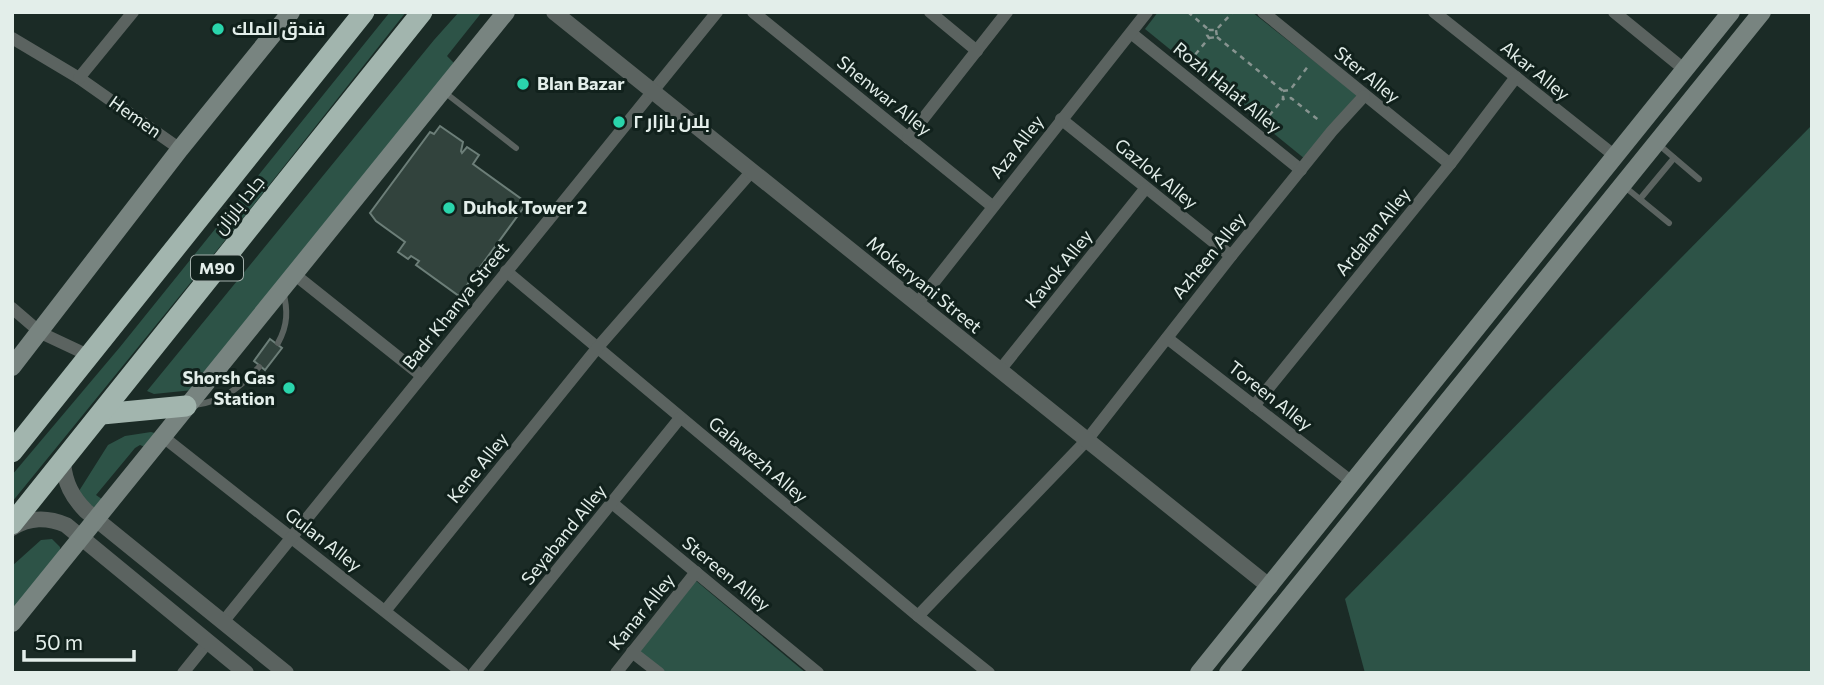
<svg xmlns="http://www.w3.org/2000/svg" width="1824" height="685" viewBox="0 0 1824 685" font-family="Commissioner,Cairo,sans-serif">
<rect width="100%" height="100%" fill="#1b2b26"/>
<g fill="#2d5347">
<polygon points="390,12 406,12 244,217 12,502 12,475 120,347"/>
<polygon points="459,12 482,12 447,56 456,65 193,390 154,394 147,391 434,40"/>
<polygon points="1158,12 1252,12 1357,95 1305,159 1145,29"/>
<polygon points="1812,125 1812,673 1365,673 1345,599"/>
<polygon points="151,432 158,434 145,447 140,445 135,448 96,495 106,502 94,514 79,491 108,445 125,436"/>
<polygon points="52,539 60,547 60,552 12,615 12,566 41,540"/>
<polygon points="695,580 806,673 664,673 638,651"/>
</g>
<g fill="#32433d" stroke="#6c7e78" stroke-width="2">
<polygon points="440,126 463,142 461,151 462,153 467,147 479,155 473,164 527,203 459,296 416,265 419,261 411,256 408,259 398,252 405,242 376,221 370,213 430,132 434,134"/>
<polygon points="270,339 282,348 265,370 254,361"/>
</g>
<g fill="none" stroke-linecap="round" stroke-linejoin="round">
<g stroke="#879490" stroke-width="2.5" stroke-dasharray="5 5" stroke-linecap="butt">
<polyline points="1188,12 1209,30"/>
<polyline points="1217,37 1283,91 1283,99 1291,98 1321,122"/>
<polyline points="1209,38 1217,37 1216,30"/>
<polyline points="1189,62 1209,38 1207,35 1209,30 1216,30 1233,12"/>
<polyline points="1283,91 1290,90 1309,65"/>
<polyline points="1263,123 1283,99"/>
</g>
<g stroke="#5b6360" stroke-width="6">
<polyline points="443,91 516,148"/>
<polyline points="1658,144 1699,179"/>
<polyline points="1625,187 1669,223"/>
<polyline points="1640,199 1674,158"/>
<path d="M278,343C288,325 288,310 283,291"/>
<path d="M195,405C223,401 240,388 259,367"/>
</g>
<g stroke="#5b6360" stroke-width="12">
<polyline points="753,12 992,206"/>
<polyline points="930,12 977,51"/>
<polyline points="1263,12 1450,164"/>
<polyline points="1434,12 1615,156"/>
<polyline points="1614,12 1685,70"/>
<polyline points="1131,33 1301,170"/>
<polyline points="12,38 79,78 180,149"/>
<polyline points="79,78 133,12"/>
<polyline points="1061,119 1231,256"/>
<polyline points="908,138 1007,12"/>
<polyline points="506,271 918,616 989,673"/>
<polyline points="294,274 422,376"/>
<polyline points="916,305 1147,12"/>
<polyline points="12,308 41,333 90,356"/>
<polyline points="1167,338 1352,482"/>
<polyline points="1000,370 1145,189"/>
<polyline points="1254,406 1450,164 1516,77"/>
<polyline points="162,436 463,673"/>
<polyline points="612,503 818,673"/>
<polyline points="385,611 598,347 752,171"/>
<polyline points="918,616 1087,440 1231,256 1332,131 1364,96"/>
<polyline points="223,622 717,12"/>
<polyline points="632,652 659,673"/>
<polyline points="183,673 208,642"/>
<polyline points="474,673 680,418"/>
<polyline points="616,673 696,572"/>
</g>
<g stroke="#5b6360" stroke-width="16">
<polyline points="554,12 1270,587"/>
<path d="M63,463C65,483 72,497 86,511L286,673"/>
<path d="M12,528C30,517 47,517 66,525L246,673"/>
</g>
<g stroke="#788480" stroke-width="18">
<polyline points="12,367 180,149 291,12"/>
<polyline points="12,623 506,12"/>
<polyline points="1199,673 1731,12"/>
<polyline points="1228,673 1762,12"/>
</g>
<g stroke="#a2b5ae" stroke-width="21">
<polyline points="102,414 186,406"/>
<polyline points="12,452 364,12"/>
<polyline points="12,524 422,12"/>
</g>
</g>
<g fill="#2ad5ac" stroke="#11211c" stroke-width="2.5">
<circle cx="218" cy="29" r="7"/>
<circle cx="523" cy="84" r="7"/>
<circle cx="619" cy="122" r="7"/>
<circle cx="449" cy="208" r="7"/>
<circle cx="289" cy="388" r="7"/>
</g>
<g text-anchor="middle" stroke-width="6" stroke-linejoin="round" paint-order="stroke">
<rect fill="#11211c" stroke="#a4b0ac" stroke-width="2" x="191" y="255.5" width="52" height="25" rx="5"/>
<g font-size="16" font-weight="bold" fill="#e3eeea">
<text x="217" y="274">M90</text>
</g>
<g font-size="18" font-weight="bold" fill="#e3eeea" stroke="#11211c" text-anchor="start">
<text x="232" y="35">فندق الملك</text>
<text x="537" y="90">Blan Bazar</text>
<text x="633" y="128">بلان بازار ٢</text>
<text x="463" y="214">Duhok Tower 2</text>
<text x="275" y="384" text-anchor="end">Shorsh Gas<tspan x="275" dy="21">Station</tspan></text>
</g>
<g font-size="18" fill="#e3eeea" stroke="#11211c">
<text transform="translate(1535 71) rotate(39)" y="6">Akar Alley</text>
<text transform="translate(1367 75) rotate(39)" y="6">Ster Alley</text>
<text transform="translate(1227 88) rotate(39)" y="6">Rozh Halat Alley</text>
<text transform="translate(884 96) rotate(39)" y="6">Shenwar Alley</text>
<text transform="translate(135 117) rotate(35)" y="6">Hemen</text>
<text transform="translate(1017 147) rotate(-52)" y="6">Aza Alley</text>
<text transform="translate(1156 174) rotate(39)" y="6">Gazlok Alley</text>
<text transform="translate(239 205) rotate(-51)" y="6">جادا بارزان</text>
<text transform="translate(1373 232) rotate(-51)" y="6">Ardalan Alley</text>
<text transform="translate(1209 256) rotate(-51)" y="6">Azheen Alley</text>
<text transform="translate(1059 269) rotate(-51)" y="6">Kavok Alley</text>
<text transform="translate(924 285) rotate(39)" y="6">Mokeryani Street</text>
<text transform="translate(456 306) rotate(-51)" y="6">Badr Khanya Street</text>
<text transform="translate(1270 396) rotate(38)" y="6">Toreen Alley</text>
<text transform="translate(758 460) rotate(40)" y="6">Galawezh Alley</text>
<text transform="translate(478 468) rotate(-51)" y="6">Kene Alley</text>
<text transform="translate(564 535) rotate(-51)" y="6">Seyaband Alley</text>
<text transform="translate(323 540) rotate(38)" y="6">Gulan Alley</text>
<text transform="translate(726 574) rotate(39)" y="6">Stereen Alley</text>
<text transform="translate(642 612) rotate(-51)" y="6">Kanar Alley</text>
</g>
</g>
<rect width="1824" height="685" fill="none" stroke="#e3eeea" stroke-width="28"/>
<path d="M24 650v10h110v-10" fill="none" stroke="#e3eeea" stroke-width="3.5"/>
<text x="35" y="650" font-size="21" fill="#e3eeea" stroke="#11211c" stroke-width="5" paint-order="stroke">50 m</text>
</svg>
